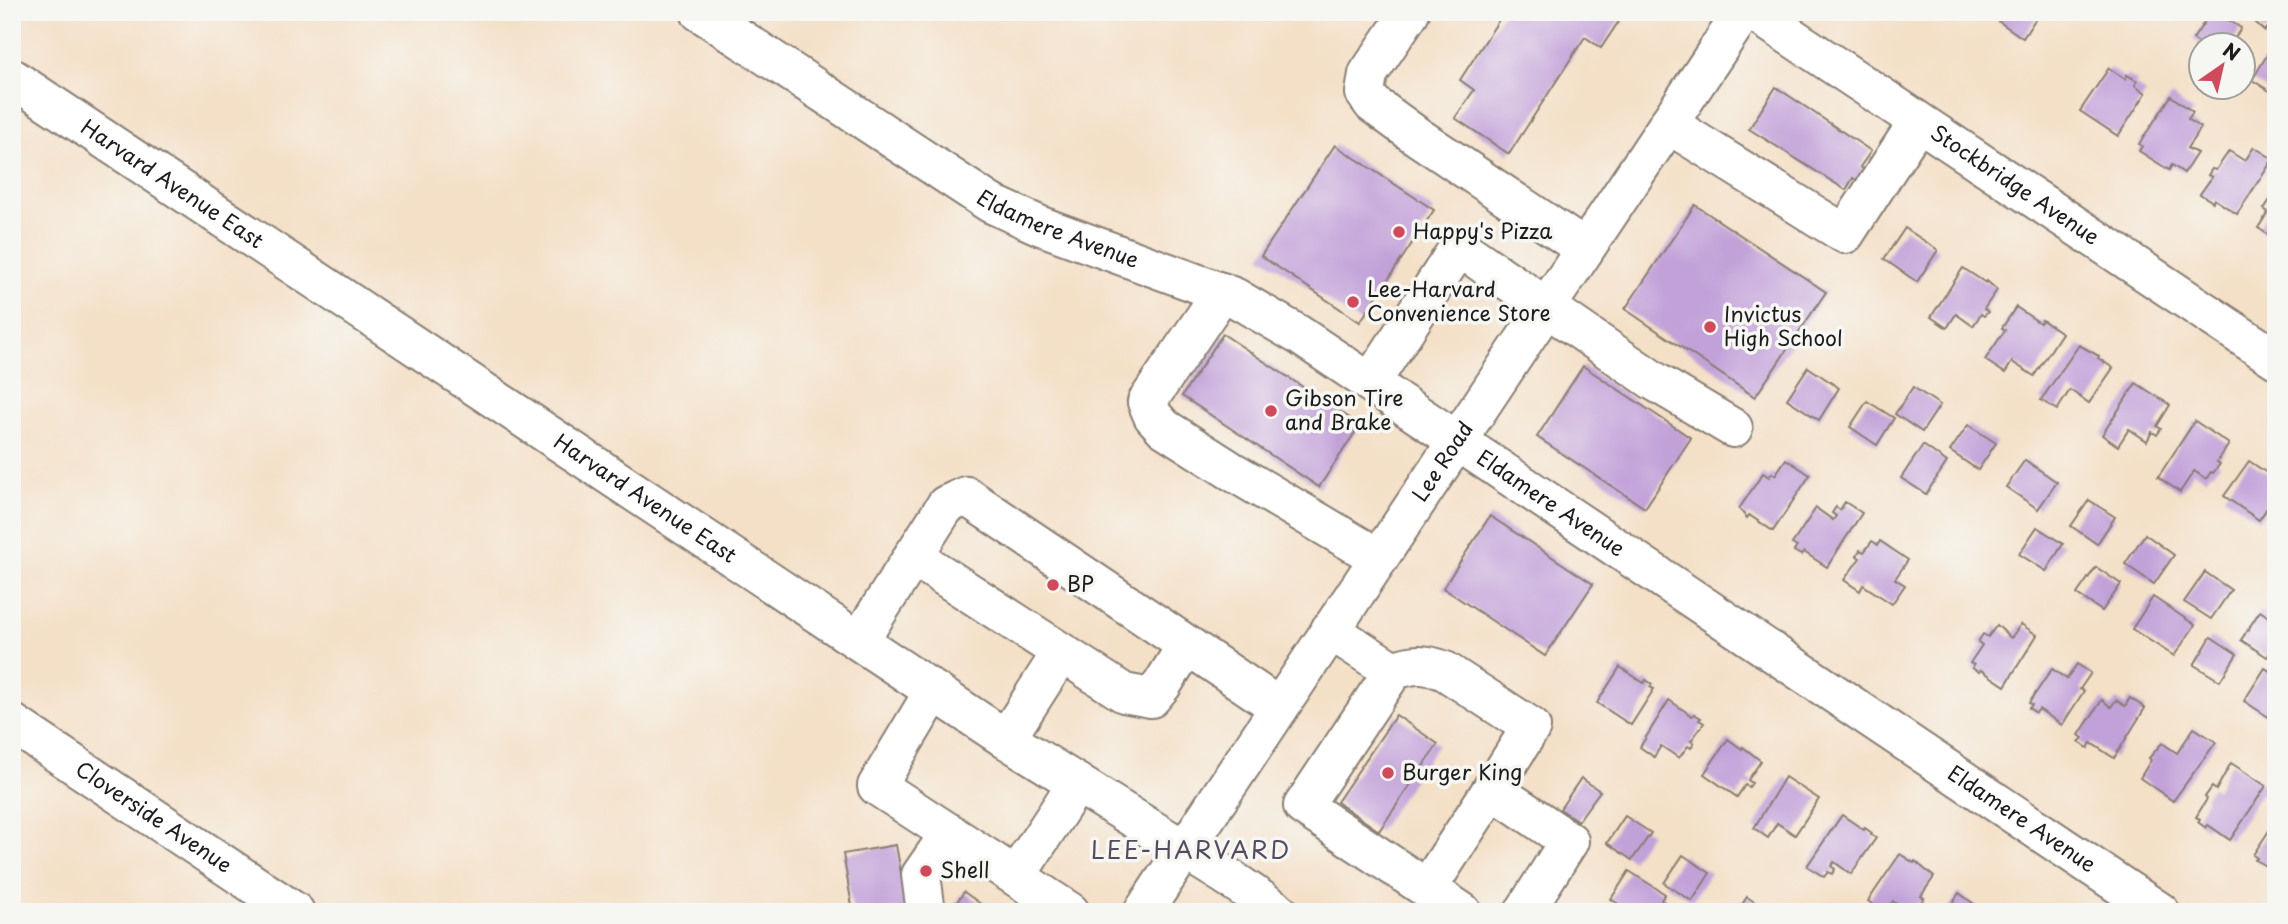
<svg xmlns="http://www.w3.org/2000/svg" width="2288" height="924" viewBox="0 0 2288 924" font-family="'Playpen Sans',sans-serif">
<rect width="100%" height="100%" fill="#f6f6f2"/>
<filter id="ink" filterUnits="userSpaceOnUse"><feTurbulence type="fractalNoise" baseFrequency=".0143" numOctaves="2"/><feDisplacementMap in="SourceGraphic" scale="14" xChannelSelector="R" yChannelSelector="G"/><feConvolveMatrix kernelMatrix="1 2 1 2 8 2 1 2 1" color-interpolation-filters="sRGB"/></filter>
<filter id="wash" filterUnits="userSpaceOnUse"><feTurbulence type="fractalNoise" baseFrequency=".00686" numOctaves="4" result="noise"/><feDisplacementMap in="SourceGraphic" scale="28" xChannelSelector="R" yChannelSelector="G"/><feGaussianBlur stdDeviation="1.57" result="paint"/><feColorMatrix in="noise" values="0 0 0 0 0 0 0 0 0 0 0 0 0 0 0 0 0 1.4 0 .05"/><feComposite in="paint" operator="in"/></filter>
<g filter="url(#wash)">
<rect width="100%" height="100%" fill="#f4e0c7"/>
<g id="blocks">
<g fill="#c2a1d9">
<polygon points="1504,12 1625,12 1601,48 1585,37 1509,154 1455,118 1474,90 1460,80"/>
<polygon points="1985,12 2040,12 2023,38"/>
<polygon points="2211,12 2216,12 2241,28 2230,46 2203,46 2193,39"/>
<polygon points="2244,12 2276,12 2276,19 2265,31"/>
<polygon points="2269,52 2276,56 2276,95 2252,80"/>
<polygon points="2109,68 2125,79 2127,75 2137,81 2135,85 2146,93 2118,136 2080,111"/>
<polygon points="1776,87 1871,151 1860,167 1868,172 1861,183 1853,178 1846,190 1749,129"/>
<polygon points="2171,96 2193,112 2188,119 2201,128 2187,148 2197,153 2184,173 2172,165 2169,170 2139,151 2142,146 2139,144"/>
<polygon points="1335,145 1434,210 1360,322 1261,256"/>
<polygon points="2254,147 2273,159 2237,214 2214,199 2213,202 2200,194 2212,177 2208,175 2212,169 2216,170 2229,151 2245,161"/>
<polygon points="2270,200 2276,204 2276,240 2258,228 2268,212 2264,209"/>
<polygon points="1695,205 1826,292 1755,397 1625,309"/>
<polygon points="1905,228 1938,250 1917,282 1884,259"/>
<polygon points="1963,268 1986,283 1987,281 1997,290 1984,309 1988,312 1984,316 1981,314 1973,326 1956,314 1947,328 1931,317"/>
<polygon points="2016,307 2040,323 2042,320 2062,333 2034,376 2012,362 2005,373 1985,360 2005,330 2002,328"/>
<polygon points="1223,334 1360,425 1319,487 1182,396"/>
<polygon points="2079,345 2099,356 2098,358 2113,368 2089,403 2070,390 2057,410 2041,400"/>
<polygon points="1583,366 1691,438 1645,508 1537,437"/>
<polygon points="1808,367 1839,388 1819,420 1787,399"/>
<polygon points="2136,383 2170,405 2157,426 2161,429 2157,435 2152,432 2147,441 2129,429 2118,446 2102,435"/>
<polygon points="1913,387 1940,405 1922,432 1895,414"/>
<polygon points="1867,401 1894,418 1877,445 1850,427"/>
<polygon points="2195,421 2229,444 2217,462 2220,464 2213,473 2211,472 2206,479 2194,471 2180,492 2158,477"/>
<polygon points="1968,425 1996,443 1978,470 1950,451"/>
<polygon points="1923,445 1947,462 1926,494 1901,478"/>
<polygon points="1786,459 1810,475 1773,531 1749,515 1747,518 1739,509 1763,473 1769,477 1772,473 1775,475"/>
<polygon points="2025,460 2057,482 2038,509 2006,487"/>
<polygon points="2249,461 2276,479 2276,495 2259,520 2224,496"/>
<polygon points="2089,500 2115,517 2097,544 2071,526"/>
<polygon points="1845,502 1862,513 1827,567 1804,552 1801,555 1794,551 1797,547 1792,544 1816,508 1833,520 1836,516 1832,513 1836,507 1840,510"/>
<polygon points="1490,516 1593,584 1545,656 1443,588"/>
<polygon points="2037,527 2063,544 2046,571 2019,554"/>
<polygon points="2145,534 2174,555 2154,584 2125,564"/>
<polygon points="1872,541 1878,545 1880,541 1908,560 1895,579 1905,585 1892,604 1863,585 1860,591 1844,580 1860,558 1857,556 1860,550 1864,552"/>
<polygon points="2096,567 2121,584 2102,611 2077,594"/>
<polygon points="2205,572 2231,590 2211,619 2184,602"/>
<polygon points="2153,597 2195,625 2174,656 2132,629"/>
<polygon points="2260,611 2276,622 2276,644 2267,657 2241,640"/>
<polygon points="2021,624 2037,635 2005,686 1981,670 1979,672 1972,668 1974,665 1970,663 1982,645 1978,642 1983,634 1988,637 1997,625 2011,638"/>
<polygon points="2211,637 2237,654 2220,681 2194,665"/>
<polygon points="2077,664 2091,673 2080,689 2084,691 2062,725 2039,709 2036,713 2029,708 2032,705 2029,703 2052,669 2067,679"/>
<polygon points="1620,667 1644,683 1646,680 1652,684 1650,687 1654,689 1631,725 1597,703"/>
<polygon points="2265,668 2276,675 2276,722 2244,701"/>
<polygon points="2130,698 2145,708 2114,758 2091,743 2088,748 2079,742 2083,738 2079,735 2102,700 2111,707 2116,700 2125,706"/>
<polygon points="1669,700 1692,716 1694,714 1701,718 1699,720 1704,723 1691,741 1694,743 1691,748 1688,746 1679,758 1661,746 1654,757 1640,747"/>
<polygon points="1396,715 1438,744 1379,831 1337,802"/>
<polygon points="2194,728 2216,742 2173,801 2140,778 2151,760 2149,758 2162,743 2177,753"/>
<polygon points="1728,739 1742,749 1743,747 1761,761 1748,780 1752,783 1749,787 1745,785 1737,797 1704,774"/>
<polygon points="2231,763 2266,786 2230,840 2208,825 2206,828 2198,822 2200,819 2196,817 2207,799 2205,797 2212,787 2216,790"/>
<polygon points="1785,777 1819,799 1795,835 1777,823 1768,838 1754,828"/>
<polygon points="1581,778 1600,791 1578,821 1560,809"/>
<polygon points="1842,815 1864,830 1865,828 1872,833 1871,835 1876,838 1851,874 1834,862 1831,866 1835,869 1832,874 1828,872 1824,877 1807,866"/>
<polygon points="1625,816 1651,833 1632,860 1607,843"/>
<polygon points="2276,820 2276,871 2255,860 2257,858 2253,855"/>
<polygon points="896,845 908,912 853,912 843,854"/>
<polygon points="1900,854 1914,863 1915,861 1934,877 1921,896 1924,898 1920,905 1916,902 1909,912 1893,901 1884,912 1868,901"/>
<polygon points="1683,855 1710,873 1692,901 1664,883"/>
<polygon points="1629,871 1665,894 1661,900 1680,912 1631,912 1611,899"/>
<polygon points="964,892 992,912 950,912"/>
<polygon points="1959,893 1985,912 1946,912"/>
<polygon points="1747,897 1767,910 1766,912 1737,912"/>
</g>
</g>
</g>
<g filter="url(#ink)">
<use href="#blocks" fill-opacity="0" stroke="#887e72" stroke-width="2"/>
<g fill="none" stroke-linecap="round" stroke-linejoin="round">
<g stroke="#887e72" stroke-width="42">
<g id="minor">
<path id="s1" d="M700,12L990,203L1041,226L1234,297L1299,335L2160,912"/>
<polyline points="1410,12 1368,74 1365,93 1373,104 1418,137 1585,249"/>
<path id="s2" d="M1754,12L2276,359"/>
<polyline points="1668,124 1845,234 1918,122"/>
<polyline points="1222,292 1147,402 1153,416 1164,428 1230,470 1379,558"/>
<polyline points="1371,382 1459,247 1654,381 1733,428"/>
<polyline points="913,556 1124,693 1151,698 1162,685 1187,645"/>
<polyline points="1330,630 1393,671"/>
<polyline points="859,641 946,505 966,496 1279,707"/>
<polyline points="934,691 877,786 1070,912"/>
<path id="s3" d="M12,723L295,912"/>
<polyline points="1006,739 1061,653"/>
<polyline points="1016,876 1077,783"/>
<polyline points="1427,889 1492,789"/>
<polyline points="926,912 921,875 950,833"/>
<path d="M1462,912L1303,806L1393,671C1413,663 1425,663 1445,671L1531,727L1492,789L1569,841L1524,912"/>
</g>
</g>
<g stroke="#887e72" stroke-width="42">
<g id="major">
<path id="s4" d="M12,78L1006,739L1225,875L1279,912"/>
<path id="s5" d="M1143,912L1743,12"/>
</g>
</g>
<use href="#minor" stroke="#fff" stroke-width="38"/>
<use href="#major" stroke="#fff" stroke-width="38"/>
</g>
</g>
<g fill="#d1495b" stroke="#f6f6f2" stroke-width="2.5">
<circle cx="1399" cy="232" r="7"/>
<circle cx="1353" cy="302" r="7"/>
<circle cx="1710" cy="327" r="7"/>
<circle cx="1271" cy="411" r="7"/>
<circle cx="1053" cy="585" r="7"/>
<circle cx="1388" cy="773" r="7"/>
<circle cx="926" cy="871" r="7"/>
</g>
<g text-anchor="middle" stroke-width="7" stroke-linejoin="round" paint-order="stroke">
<g font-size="21" fill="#1c1c1c" stroke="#f6f6f2">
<text dy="7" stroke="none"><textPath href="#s4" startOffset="192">Harvard Avenue East</textPath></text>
<text dy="7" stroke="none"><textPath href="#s2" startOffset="313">Stockbridge Avenue</textPath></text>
<text dy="7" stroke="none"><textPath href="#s1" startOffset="420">Eldamere Avenue</textPath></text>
<text dy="7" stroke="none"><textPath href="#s5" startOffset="541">Lee Road</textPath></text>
<text dy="7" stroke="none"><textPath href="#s4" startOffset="760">Harvard Avenue East</textPath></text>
<text dy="7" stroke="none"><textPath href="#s1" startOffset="987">Eldamere Avenue</textPath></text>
<text dy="7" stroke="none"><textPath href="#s3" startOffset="170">Cloverside Avenue</textPath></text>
<text dy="7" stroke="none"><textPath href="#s1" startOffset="1554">Eldamere Avenue</textPath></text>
</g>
<g font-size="21" fill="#1c1c1c" stroke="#f6f6f2" text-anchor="start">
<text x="1413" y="239">Happy's Pizza</text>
<text x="1367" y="297">Lee-Harvard<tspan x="1367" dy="24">Convenience Store</tspan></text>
<text x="1724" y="322">Invictus<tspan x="1724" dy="24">High School</tspan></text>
<text x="1285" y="406">Gibson Tire<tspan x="1285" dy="24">and Brake</tspan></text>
<text x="1067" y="592">BP</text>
<text x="1402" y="780">Burger King</text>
<text x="940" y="878">Shell</text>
</g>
<g font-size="24" letter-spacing="2" fill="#564b5e" stroke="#f6f6f2">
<text x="1191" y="859">LEE-HARVARD</text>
</g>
</g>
<rect width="2288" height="924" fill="none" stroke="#f6f6f2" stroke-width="42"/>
<g transform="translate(2222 66) rotate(34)"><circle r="33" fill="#f6f6f2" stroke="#9f9f9c" stroke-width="2"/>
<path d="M0-5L12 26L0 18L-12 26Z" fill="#d1495b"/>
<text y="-10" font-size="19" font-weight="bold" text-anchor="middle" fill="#1c1c1c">N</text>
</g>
</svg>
